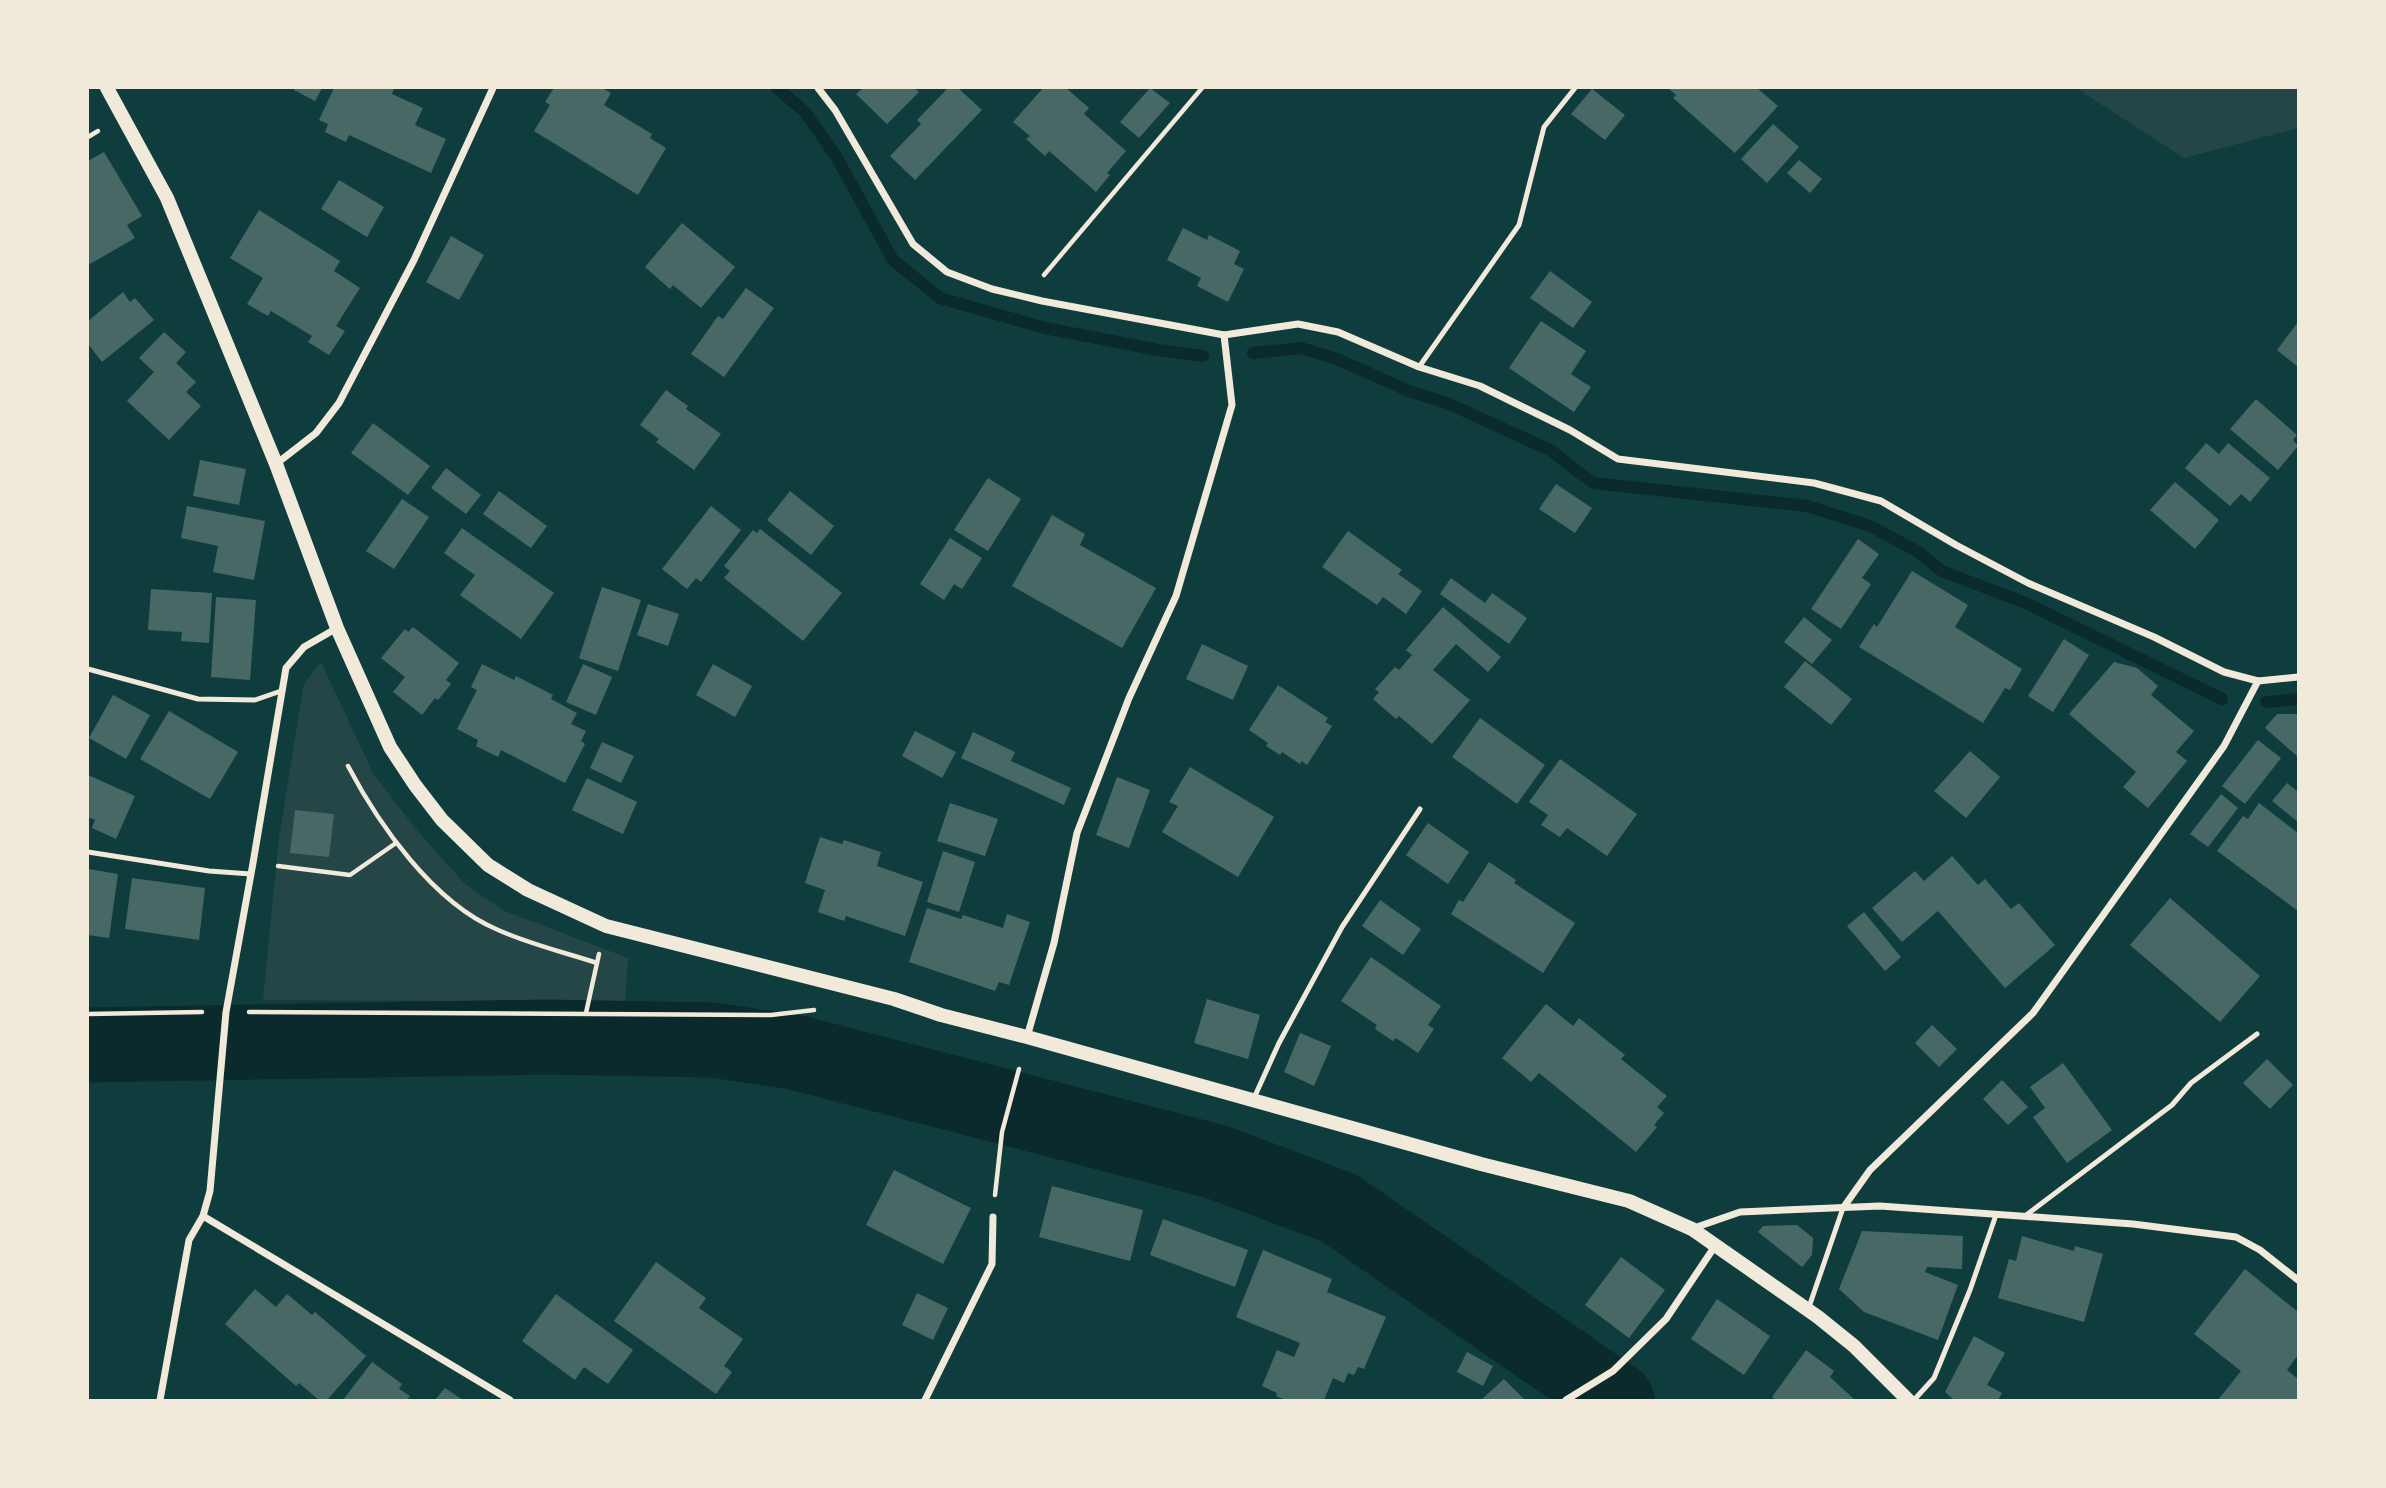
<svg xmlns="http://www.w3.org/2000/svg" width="2386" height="1488" viewBox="0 0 2386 1488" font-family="Signika,sans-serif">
<rect width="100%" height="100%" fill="#0f3d3e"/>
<g fill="#244646">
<polygon points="2076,88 2298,88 2298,128 2184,158"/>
<polygon points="321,662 373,773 415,828 463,882 502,910 628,958 625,1002 263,1000 279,838 304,684"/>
</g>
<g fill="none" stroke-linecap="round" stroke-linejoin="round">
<g stroke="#0a2a2b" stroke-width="12">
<polyline points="777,88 805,112 836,156 893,260 940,298 1045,328 1158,350 1203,356"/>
<polyline points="1253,353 1301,348 1337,359 1409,391 1447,403 1550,450 1593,483 1807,506 1870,526 1917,551 1942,571 2028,604 2222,699"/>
<polyline points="2266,702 2298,699"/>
</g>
<polyline stroke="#0a2a2b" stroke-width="75" points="88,1045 546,1037 712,1040 794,1052 1217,1162 1339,1208 1617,1400"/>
</g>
<g fill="#486865">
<polygon points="295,88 322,88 315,101 294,90"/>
<polygon points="334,88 394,88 392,94 423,108 415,125 446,139 431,173 349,135 346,142 325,132 328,124 319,120"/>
<polygon points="554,88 602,88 611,93 604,105 652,134 650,138 666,148 638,195 534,131 550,105 545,102"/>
<polygon points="863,88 914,88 919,92 887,124 856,94"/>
<polygon points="948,88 958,88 982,110 915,180 890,156 921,124 917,120"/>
<polygon points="1043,88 1066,88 1089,108 1084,114 1126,151 1107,173 1110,175 1096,192 1049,151 1045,156 1026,139 1030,136 1013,122"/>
<polygon points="1150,88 1170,103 1139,138 1120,122"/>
<polygon points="1668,88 1757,88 1778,106 1735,153 1673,98 1676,95"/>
<polygon points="1592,89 1625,115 1605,140 1571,114"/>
<polygon points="1773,124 1799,147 1767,183 1741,159"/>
<polygon points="104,152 142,216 127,225 135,238 90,264 88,259 88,161"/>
<polygon points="1799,160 1822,179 1810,193 1787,173"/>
<polygon points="339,180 384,207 367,237 321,209"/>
<polygon points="259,210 340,261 334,271 360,288 336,326 345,331 329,355 308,342 312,336 271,311 268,316 247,304 263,278 230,258"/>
<polygon points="682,223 735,267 701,308 673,285 670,289 645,267"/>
<polygon points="1183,228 1207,240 1209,235 1240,251 1234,264 1244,269 1228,302 1197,286 1201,278 1167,260"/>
<polygon points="451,236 484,255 459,300 426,282"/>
<polygon points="1550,271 1592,302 1573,328 1530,298"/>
<polygon points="746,288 774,308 724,377 691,354 718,316 723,319"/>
<polygon points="123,292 130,302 135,298 154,320 102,362 88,344 88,321"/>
<polygon points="1541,321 1586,351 1571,374 1591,387 1574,412 1509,368"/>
<polygon points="2298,322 2298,367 2277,350"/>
<polygon points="164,332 186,352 176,363 196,382 186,392 201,406 169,440 127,401 154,372 139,358"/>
<polygon points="666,390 688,406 686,409 721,434 694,470 656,442 659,439 640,425"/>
<polygon points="2256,399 2297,435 2293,440 2298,446 2278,470 2230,429"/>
<polygon points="373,423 430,466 408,495 351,453"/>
<polygon points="2206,443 2219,454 2228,443 2270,478 2250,502 2241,494 2230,506 2185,468"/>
<polygon points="200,460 246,469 239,505 193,496"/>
<polygon points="446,468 481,495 466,514 431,488"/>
<polygon points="988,478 1021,499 988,551 954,530"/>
<polygon points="2175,482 2219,520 2195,549 2150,510"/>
<polygon points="1556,484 1592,508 1575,533 1539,509"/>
<polygon points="499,491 547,526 531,548 483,514"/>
<polygon points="790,491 834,526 811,555 767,520"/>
<polygon points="402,499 429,517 394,569 366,551"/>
<polygon points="187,506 265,521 254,580 213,572 218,546 181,538"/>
<polygon points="711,506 741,530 701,582 696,578 687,589 662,569"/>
<polygon points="1052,515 1085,534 1080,545 1156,588 1122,648 1012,586"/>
<polygon points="462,528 554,593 521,639 460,595 475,575 444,553"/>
<polygon points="760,529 842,593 803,641 724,578 730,571 724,566 753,530 757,533"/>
<polygon points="1348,531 1402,570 1398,574 1422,591 1406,614 1383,597 1377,605 1322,567"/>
<polygon points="950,538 982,558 962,589 954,584 944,600 920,584"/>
<polygon points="1858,539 1879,554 1862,578 1871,584 1841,629 1811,609"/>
<polygon points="1912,571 1968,605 1955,627 2022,669 2010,690 2005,688 1983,723 1859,647 1874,624 1877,627"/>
<polygon points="1451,578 1485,603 1492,593 1527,618 1509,644 1440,594"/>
<polygon points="602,587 641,600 618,671 579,658"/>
<polygon points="151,589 212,593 209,643 181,641 182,632 148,630"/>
<polygon points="216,597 256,600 250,680 211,677"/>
<polygon points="648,604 679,614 668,646 637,635"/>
<polygon points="1443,607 1501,657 1488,672 1456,644 1433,670 1470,700 1432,744 1399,716 1396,719 1373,699 1379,692 1375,689 1395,667 1399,670 1412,655 1406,650"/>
<polygon points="1804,617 1832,640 1812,664 1784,642"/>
<polygon points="413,627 459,663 446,680 451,684 438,700 435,698 422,715 393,692 405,677 381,658 405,629 408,632"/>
<polygon points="2064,639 2089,655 2053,712 2028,696"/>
<polygon points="1202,644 1248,666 1233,700 1186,679"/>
<polygon points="1805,661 1852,699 1831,725 1784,687"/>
<polygon points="2114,662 2137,668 2158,686 2151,695 2194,731 2176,752 2187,761 2148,808 2123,787 2136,772 2069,714"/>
<polygon points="482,664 514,680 516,676 553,695 551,699 577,713 571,724 586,731 581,741 585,744 565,783 501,750 498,757 476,746 478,740 457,729 477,690 471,687"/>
<polygon points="583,664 612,677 596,715 566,702"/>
<polygon points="713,664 752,686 735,717 696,695"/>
<polygon points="1278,685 1328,718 1325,722 1332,726 1307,765 1302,761 1300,764 1282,752 1280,755 1266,746 1268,743 1249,730"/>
<polygon points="113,695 150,715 126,759 89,738"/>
<polygon points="169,711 238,752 210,799 140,759"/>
<polygon points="2277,714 2298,714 2298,757 2265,728"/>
<polygon points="1480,718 1545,765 1517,804 1452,757"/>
<polygon points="915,731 956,752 942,778 902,756"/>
<polygon points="973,732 1015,752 1011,761 1071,788 1064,805 961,758"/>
<polygon points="2258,740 2281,758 2245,804 2222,786"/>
<polygon points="602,742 634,756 621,783 590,768"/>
<polygon points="1970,751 2000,777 1966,818 1934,791"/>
<polygon points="1560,759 1637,814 1607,856 1567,828 1560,837 1541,825 1548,815 1529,802"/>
<polygon points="1190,767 1274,817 1238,877 1162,832 1178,806 1169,802"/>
<polygon points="88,775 135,796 116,839 92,828 95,820 88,817"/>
<polygon points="1117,777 1150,790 1129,848 1096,835"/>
<polygon points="587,778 637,802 623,834 572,810"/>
<polygon points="2287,783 2298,792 2298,822 2272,801"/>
<polygon points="2221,794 2238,808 2208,847 2190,834"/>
<polygon points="950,803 998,819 985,856 937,841"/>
<polygon points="2259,803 2298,833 2298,911 2217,851 2243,816 2248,819"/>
<polygon points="295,810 334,814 329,857 290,853"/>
<polygon points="1428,823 1469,852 1448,884 1406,855"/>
<polygon points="820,837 842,844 844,840 881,852 877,866 923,882 905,936 846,916 844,921 818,912 825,890 805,883"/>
<polygon points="943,851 975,862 959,912 927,902"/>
<polygon points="1952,856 1978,885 1985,879 2011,909 2019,903 2055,945 2005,988 1938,911 1902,942 1872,908 1915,871 1924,881"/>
<polygon points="1489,862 1516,880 1514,883 1575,923 1543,973 1451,914 1459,900 1463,902"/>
<polygon points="88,869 118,874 109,938 88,935"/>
<polygon points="132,878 205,888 199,940 125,929"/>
<polygon points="2170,898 2260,976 2220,1022 2130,945"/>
<polygon points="1380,900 1421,929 1403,955 1362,926"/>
<polygon points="927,908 961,919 963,915 1003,928 1007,914 1030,922 1009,985 999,982 995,991 909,962"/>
<polygon points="1864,912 1901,957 1885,971 1847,926"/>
<polygon points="1371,957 1441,1006 1428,1025 1434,1029 1418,1053 1396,1038 1393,1041 1375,1029 1377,1025 1341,1001"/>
<polygon points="1207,999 1260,1015 1248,1059 1194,1043"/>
<polygon points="1546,1004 1573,1026 1579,1018 1625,1055 1621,1059 1667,1096 1657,1107 1664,1113 1654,1125 1657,1127 1636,1152 1539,1073 1531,1082 1502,1058"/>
<polygon points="1932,1025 1957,1049 1939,1067 1915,1043"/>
<polygon points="1300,1033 1331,1046 1314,1086 1284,1072"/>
<polygon points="2267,1059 2293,1085 2270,1109 2243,1083"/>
<polygon points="2063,1063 2112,1130 2067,1163 2033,1117 2045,1108 2030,1087"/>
<polygon points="2002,1080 2028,1107 2008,1125 1983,1099"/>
<polygon points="894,1170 971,1208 943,1264 866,1225"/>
<polygon points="1052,1186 1143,1210 1130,1261 1039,1237"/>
<polygon points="1163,1219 1248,1250 1235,1287 1150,1255"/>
<polygon points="1797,1225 1813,1238 1812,1255 1802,1267 1758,1232 1763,1226"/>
<polygon points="1862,1231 1963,1236 1962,1269 1927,1267 1925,1272 1958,1285 1938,1340 1864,1312 1839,1289"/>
<polygon points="2022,1236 2074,1251 2075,1246 2103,1254 2084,1322 1998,1298 2009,1259 2016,1261"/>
<polygon points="1263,1250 1332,1279 1327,1292 1386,1317 1364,1369 1358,1367 1354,1375 1348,1373 1344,1383 1333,1378 1324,1400 1286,1400 1276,1396 1277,1393 1262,1386 1277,1350 1294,1357 1300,1343 1236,1317"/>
<polygon points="1621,1257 1665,1290 1629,1338 1585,1305"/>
<polygon points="656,1262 706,1298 699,1308 743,1339 724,1366 732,1372 716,1394 614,1321"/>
<polygon points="2245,1269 2298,1312 2298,1355 2287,1370 2298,1379 2298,1400 2218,1400 2241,1371 2194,1334"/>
<polygon points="255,1289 276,1307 287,1294 312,1315 315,1312 366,1356 327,1400 319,1400 299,1383 296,1386 225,1324"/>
<polygon points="917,1293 948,1308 933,1340 902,1325"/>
<polygon points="556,1294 633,1350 608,1384 584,1367 575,1380 522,1341"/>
<polygon points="1717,1299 1770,1336 1744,1375 1691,1339"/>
<polygon points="1974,1336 2005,1353 1987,1385 2002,1393 1998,1400 1954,1400 1945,1392"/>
<polygon points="1806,1350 1834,1371 1830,1377 1855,1400 1776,1400 1772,1397"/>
<polygon points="1467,1352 1493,1366 1483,1386 1457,1372"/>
<polygon points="372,1362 402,1384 399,1389 410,1396 407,1400 343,1400"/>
<polygon points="1504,1379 1525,1400 1481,1400"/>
<polygon points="445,1388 463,1400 435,1400"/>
</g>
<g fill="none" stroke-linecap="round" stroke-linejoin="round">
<g stroke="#f1e9da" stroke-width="4.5">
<polyline points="88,137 98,131"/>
<polyline points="1044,275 1202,88"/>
<path d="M348,766C379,825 433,902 496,929C528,944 564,952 597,963L599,954"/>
<polyline points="278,866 350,875 396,843"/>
<polyline points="249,1012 771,1015 814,1010"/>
<polyline points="586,1013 597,963"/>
<polyline points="88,1014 202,1012"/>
<polyline points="995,1195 1002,1132 1019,1069"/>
</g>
<g stroke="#f1e9da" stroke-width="5">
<polyline points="1419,367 1519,225 1544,127 1575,88"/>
<polyline points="88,669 198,699 255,700 281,691"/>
<polyline points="88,852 209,871 251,874"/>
<polyline points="1254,1098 1279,1043 1342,927 1420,809"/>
<polyline points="2025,1216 2172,1105 2191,1083 2257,1034"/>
<polyline points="1809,1307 1843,1208"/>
<polyline points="1914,1400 1934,1378 1970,1290 1996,1215"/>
</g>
<g stroke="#f1e9da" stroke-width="7">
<polyline points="818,88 835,110 913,244 947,272 992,289 1042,301 1224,335 1298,324 1338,332 1419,367 1480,386 1570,430 1618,459 1814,483 1881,501 1956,545 2028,583 2154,637 2224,672 2258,681 2298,677"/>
<polyline points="276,464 316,433 339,403 414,260 493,88"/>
<polyline points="1027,1037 1054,943 1077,833 1129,698 1176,596 1232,405 1224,335"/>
<polyline points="1843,1208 1870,1170 2033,1013 2224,746 2258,681"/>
<polyline points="203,1216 510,1400"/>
<polyline points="1694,1228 1740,1212 1880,1206 2133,1224 2236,1237 2260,1250 2298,1280"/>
<polyline points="160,1400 189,1240 203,1216 210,1191 226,1012 253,863 286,668 304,647 337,628"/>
<polyline points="925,1400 992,1264 993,1217"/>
<polyline points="1566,1400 1613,1371 1666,1319 1715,1246"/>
</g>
<polyline stroke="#f1e9da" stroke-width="14" points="107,88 167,198 276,464 337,628 390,747 415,785 442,820 488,865 528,890 606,926 894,999 941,1015 1027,1037 1481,1164 1629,1201 1692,1229 1818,1317 1854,1346 1908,1400"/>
</g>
<rect width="2386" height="1488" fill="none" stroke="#f1e9da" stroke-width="178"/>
</svg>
